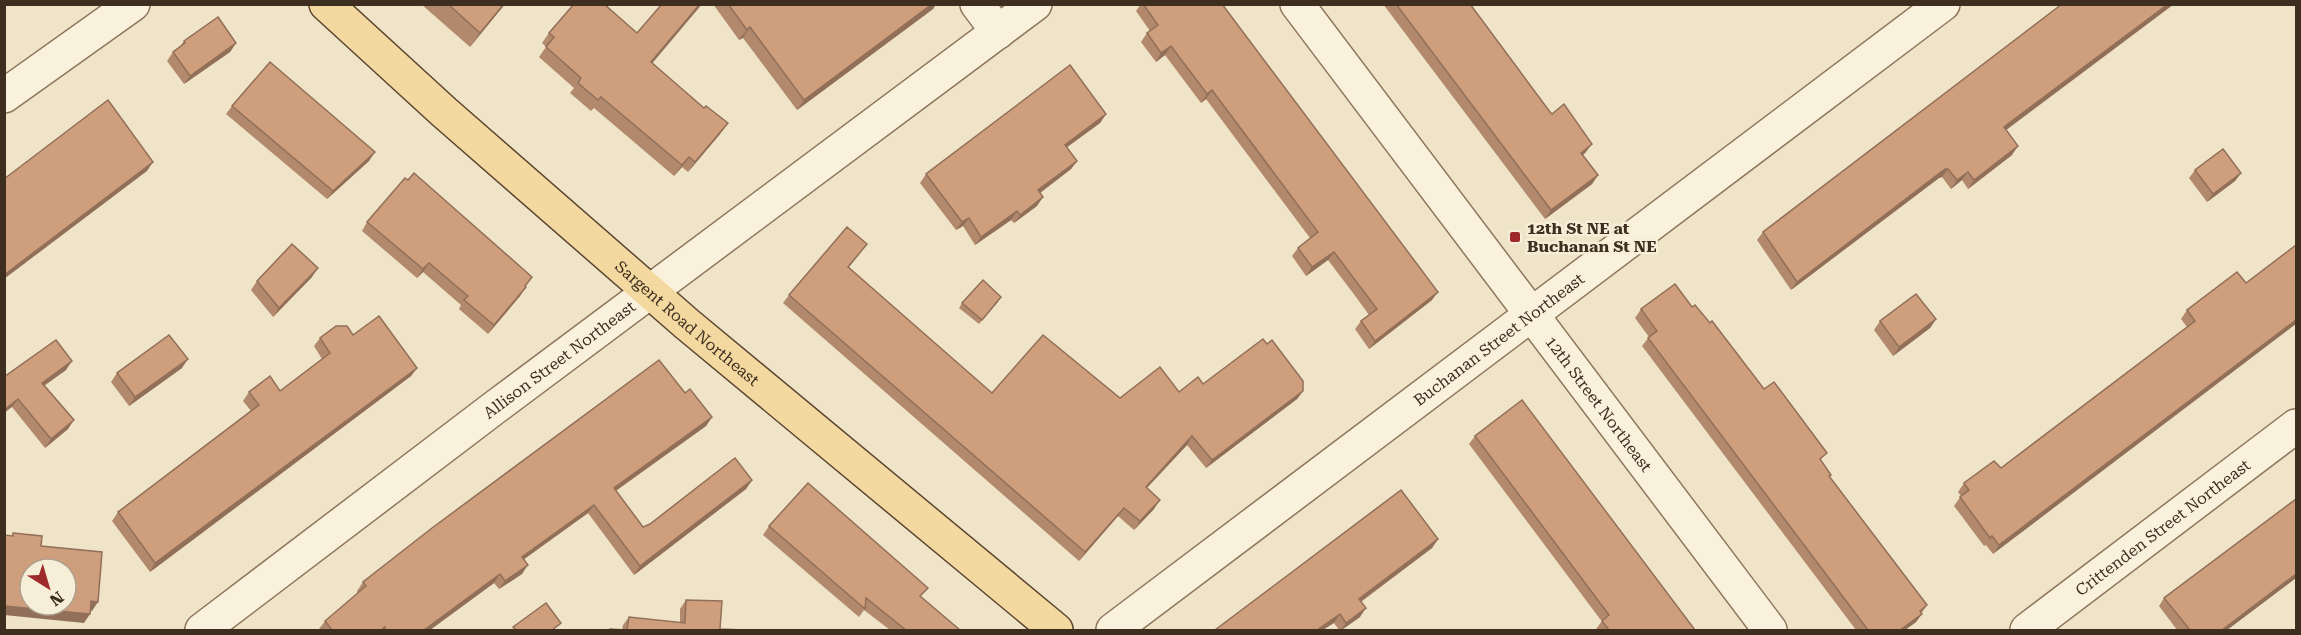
<svg xmlns="http://www.w3.org/2000/svg" width="2301" height="635" viewBox="0 0 2301 635" font-family="'Roboto Serif',serif">
<rect width="100%" height="100%" fill="#f0e4c8"/>
<g fill="none" stroke-linecap="round" stroke-linejoin="round">
<g stroke="#8d765c" stroke-width="36">
<g id="minor">
<polyline points="977,4 998,32"/>
<path id="s1" d="M1297,4L1770,630"/>
<polyline points="4,96 133,4"/>
<path id="s2" d="M202,630L494,408L1035,4"/>
<path id="s3" d="M1113,630L1943,4"/>
<path id="s4" d="M2027,630L2296,426"/>
</g>
</g>
<g stroke="#5b4430" stroke-width="36">
<g id="major">
<path id="s5" d="M326,4L444,112L687,324L1056,630"/>
</g>
</g>
<use href="#minor" stroke="#faf1dc" stroke-width="33"/>
<use href="#major" stroke="#f3d9a0" stroke-width="33"/>
</g>
<g fill="#b2896c">
<polygon points="421,4 505,4 470,47"/>
<polygon points="662,4 702,4 652,63 720,134 688,172 682,167 674,176 594,108 591,111 570,93 574,88 539,57 546,47 542,43 549,33 637,33"/>
<polygon points="713,4 936,4 933,9 797,110 743,38 739,40"/>
<polygon points="1141,4 1222,4 1432,300 1369,349 1355,329 1361,321 1369,315 1356,297 1328,260 1306,276 1292,256 1298,248 1310,238 1206,99 1201,103 1165,55 1156,62 1141,42 1147,33 1150,31 1136,11"/>
<polygon points="1383,4 1470,4 1550,112 1586,152 1583,155 1598,175 1592,184 1545,219"/>
<polygon points="2174,4 2006,130 2012,155 1968,189 1962,180 1951,189 1942,177 1939,178 1791,290 1757,240 1763,232"/>
<polygon points="184,41 236,43 230,52 184,84 167,61 173,52 179,48"/>
<polygon points="232,106 369,161 327,199 226,114"/>
<polygon points="1106,114 1100,123 1067,147 1077,161 1071,169 1040,193 1037,206 1014,223 1011,220 975,245 963,226 956,230 920,183 926,174"/>
<polygon points="2195,170 2241,173 2235,181 2207,202 2189,178"/>
<polygon points="367,222 525,286 520,296 488,334 459,309 461,305 423,272 417,278 362,231"/>
<polygon points="861,252 849,267 992,393 1120,398 1179,392 1203,384 1303,391 1297,399 1206,468 1187,445 1147,488 1154,509 1134,530 1118,516 1079,561 783,303 789,295"/>
<polygon points="2237,272 1993,554 1986,545 1984,546 1954,506 1961,496 1958,492 1964,483 2001,468 2187,327 2181,319 2187,310"/>
<polygon points="312,277 273,317 251,290 257,281"/>
<polygon points="998,302 979,324 959,308 962,303"/>
<polygon points="1692,307 1710,323 1764,389 1821,462 1830,477 1927,605 1916,622 1905,630 1856,630 1642,346 1649,337 1635,318 1641,309"/>
<polygon points="1936,319 1930,328 1893,356 1874,330 1880,321"/>
<polygon points="353,335 417,368 411,376 150,572 112,521 118,512 251,411 243,401 249,392 280,391 322,359 314,346 320,338"/>
<polygon points="182,368 129,406 111,382 117,373"/>
<polygon points="66,370 44,386 68,429 45,448 12,407 4,377"/>
<polygon points="685,393 712,417 706,426 616,491 643,527 752,480 746,489 634,575 588,513 524,559 522,574 499,589 494,583 430,630 320,630 319,629 325,621 358,593 357,591 363,582"/>
<polygon points="1475,436 1695,630 1597,630 1596,629 1602,621 1600,619 1469,444"/>
<polygon points="769,526 921,597 960,630 890,630 864,610 859,617 763,535"/>
<polygon points="1438,539 1432,548 1361,602 1360,617 1342,630 1339,630 1334,623 1215,630"/>
<polygon points="2296,578 2227,630 2177,630 2159,606 2164,598"/>
<polygon points="686,600 720,629 744,630 609,630 610,629 622,630 623,625 629,617 680,623 680,609"/>
</g>
<g fill="#916f58">
<polygon points="504,4 505,4 470,47 480,33"/>
<polygon points="700,4 702,4 644,73 651,62"/>
<polygon points="932,4 936,4 933,9 797,110 804,100"/>
<polygon points="2168,4 2174,4 1998,136 2004,127"/>
<polygon points="750,27 743,38 739,40 747,30"/>
<polygon points="236,43 230,52 184,84 190,76"/>
<polygon points="1171,46 1165,55 1156,62 1161,53"/>
<polygon points="1212,90 1206,99 1201,103 1207,94"/>
<polygon points="1106,114 1100,123 1059,153 1065,145"/>
<polygon points="728,123 720,134 688,172 695,162"/>
<polygon points="1592,144 1586,152 1575,161 1581,153"/>
<polygon points="2018,146 2012,155 1968,189 1974,180"/>
<polygon points="375,152 369,161 327,199 333,191"/>
<polygon points="689,157 682,167 674,176 682,165"/>
<polygon points="1077,161 1071,169 1032,199 1038,190"/>
<polygon points="153,162 147,171 4,279 4,275"/>
<polygon points="1945,169 1948,169 1942,177 1939,178 1791,290 1797,282"/>
<polygon points="1968,172 1962,180 1951,189 1957,180"/>
<polygon points="2241,173 2235,181 2207,202 2213,194"/>
<polygon points="1598,175 1592,184 1545,219 1551,210"/>
<polygon points="1043,197 1037,206 1014,223 1020,215"/>
<polygon points="1017,211 1011,220 975,245 981,237"/>
<polygon points="969,218 963,226 956,230 962,222"/>
<polygon points="1334,252 1328,260 1306,276 1312,267"/>
<polygon points="429,263 423,272 417,278 423,269"/>
<polygon points="318,268 312,277 273,317 279,308"/>
<polygon points="526,287 520,296 488,334 494,325"/>
<polygon points="1438,292 1432,300 1369,349 1375,341"/>
<polygon points="1936,319 1930,328 1893,356 1899,347"/>
<polygon points="2296,320 2296,324 1993,554 1999,545"/>
<polygon points="188,359 182,368 129,406 135,397"/>
<polygon points="72,361 66,370 36,391 42,383"/>
<polygon points="417,368 411,376 150,572 155,563"/>
<polygon points="1303,391 1297,399 1206,468 1212,460"/>
<polygon points="18,399 12,407 4,413 4,410"/>
<polygon points="712,417 706,426 608,496 614,488"/>
<polygon points="74,420 68,429 45,448 51,439"/>
<polygon points="1192,436 1187,445 1140,495 1146,487"/>
<polygon points="752,480 746,489 634,575 640,566"/>
<polygon points="1160,500 1154,509 1134,530 1140,521"/>
<polygon points="594,505 588,513 516,565 522,557"/>
<polygon points="1124,508 1118,516 1079,561 1085,552"/>
<polygon points="1438,539 1432,548 1353,607 1359,599"/>
<polygon points="528,565 522,574 499,589 505,581"/>
<polygon points="500,574 494,583 430,630 424,630"/>
<polygon points="2296,574 2296,578 2227,630 2222,630"/>
<polygon points="91,601 98,602 92,611 85,610"/>
<polygon points="4,606 90,614 84,623 4,615"/>
<polygon points="1366,608 1360,617 1341,630 1346,623"/>
<polygon points="1340,614 1334,623 1323,630 1317,630"/>
<polygon points="1922,614 1916,622 1905,630 1900,630"/>
</g>
<g fill="#cf9f7d" stroke="#916f58" stroke-width="1.5" fill-rule="evenodd">
<polygon points="448,4 504,4 480,33"/>
<polygon points="574,4 604,4 637,33 662,4 700,4 651,62 704,108 706,106 728,123 695,162 689,157 682,165 601,97 598,100 578,83 581,78 546,47 554,37 549,33"/>
<polygon points="728,4 932,4 804,100 750,27 747,30"/>
<polygon points="1143,4 1222,4 1438,292 1375,341 1361,321 1377,309 1334,252 1312,267 1298,248 1318,232 1212,90 1207,94 1171,46 1161,53 1147,33 1158,25"/>
<polygon points="1396,4 1470,4 1550,112 1552,114 1564,104 1592,144 1581,153 1598,175 1551,210"/>
<polygon points="2062,4 2168,4 2004,127 2018,146 1974,180 1968,172 1957,180 1948,169 1945,169 1797,282 1763,232"/>
<polygon points="218,17 236,43 190,76 173,52 185,43 184,41"/>
<polygon points="270,62 375,152 333,191 232,106"/>
<polygon points="1070,65 1106,114 1065,145 1077,161 1038,190 1043,197 1020,215 1017,211 981,237 969,218 962,222 926,174"/>
<polygon points="108,100 153,162 4,275 4,179"/>
<polygon points="2223,149 2241,173 2213,194 2195,170"/>
<polygon points="414,173 532,277 525,286 526,287 494,325 464,300 468,296 429,263 423,269 367,222 405,178 408,180"/>
<polygon points="847,227 867,244 848,267 992,393 1043,335 1120,398 1160,367 1179,392 1198,377 1203,384 1263,339 1267,344 1272,340 1303,381 1303,391 1212,460 1192,436 1146,487 1160,500 1140,521 1124,508 1085,552 789,295"/>
<polygon points="292,244 318,268 279,308 257,281"/>
<polygon points="2296,245 2296,320 1999,545 1992,536 1990,538 1960,497 1969,490 1964,483 1994,461 2001,468 2195,321 2187,310 2237,272 2246,283"/>
<polygon points="983,280 1001,297 982,320 962,303"/>
<polygon points="1675,284 1692,307 1695,305 1710,323 1712,321 1764,389 1774,382 1827,453 1820,459 1831,475 1829,476 1927,605 1920,611 1922,614 1900,630 1868,630 1648,338 1657,331 1641,309"/>
<polygon points="1916,294 1936,319 1899,347 1880,321"/>
<polygon points="379,316 417,368 155,563 118,512 259,405 249,392 270,376 280,391 330,353 320,338 336,326 347,326 353,335"/>
<polygon points="169,335 188,359 135,397 117,373"/>
<polygon points="56,340 72,361 42,383 74,420 51,439 18,399 4,410 4,377"/>
<polygon points="659,360 685,393 690,389 712,417 614,488 643,527 650,524 735,458 752,480 640,566 594,505 522,557 528,565 505,581 500,574 424,630 385,630 385,627 381,630 332,630 325,621 366,586 363,582 432,528"/>
<polygon points="1522,400 1695,630 1609,630 1602,621 1609,615 1606,611 1475,436"/>
<polygon points="808,483 928,588 920,596 960,630 906,630 866,598 865,609 769,526"/>
<polygon points="1401,490 1438,539 1359,599 1366,608 1346,623 1340,614 1317,630 1215,630"/>
<polygon points="2296,499 2296,574 2222,630 2190,630 2164,598"/>
<path d="M13,533L42,536L41,546L102,552L98,602L91,601L90,614L4,606V535L13,536ZM30,569H66V605H30Z"/>
<polygon points="686,600 722,601 720,629 744,630 627,630 629,617 685,623"/>
<polygon points="546,603 561,623 552,630 516,630 513,627"/>
<polygon points="610,629 626,630 610,630"/>
</g>
<rect fill="#9e2a2b" stroke="#f7eed8" stroke-width="2" x="1509" y="231" width="12" height="12" rx="3"/>
<g text-anchor="middle" stroke-width="5" stroke-linejoin="round" paint-order="stroke">
<g font-size="16" font-weight="bold" fill="#3d2e20" stroke="#f7eed8" text-anchor="start">
<text x="1527" y="234">12th St NE at<tspan x="1527" dy="18">Buchanan St NE</tspan></text>
</g>
<g font-size="16" fill="#3d2e20" stroke="#f7eed8">
<text dy="6" stroke="none"><textPath href="#s5" startOffset="482">Sargent Road Northeast</textPath></text>
<text dy="6" stroke="none"><textPath href="#s3" startOffset="483">Buchanan Street Northeast</textPath></text>
<text dy="6" stroke="none"><textPath href="#s2" startOffset="448">Allison Street Northeast</textPath></text>
<text dy="6" stroke="none"><textPath href="#s1" startOffset="501">12th Street Northeast</textPath></text>
<text dy="6" stroke="none"><textPath href="#s4" startOffset="170">Crittenden Street Northeast</textPath></text>
</g>
</g>
<rect width="2301" height="635" fill="none" stroke="#3d2e20" stroke-width="12"/>
<g transform="translate(48 587) rotate(143)"><circle r="28" fill="#f7eed8" stroke="#ada18e" stroke-width="1.5"/>
<path d="M0-4.5L10 22L0 15L-10 22Z" fill="#9e2a2b"/>
<text y="-9" font-size="16" font-weight="bold" text-anchor="middle" fill="#3d2e20">N</text>
</g>
</svg>
